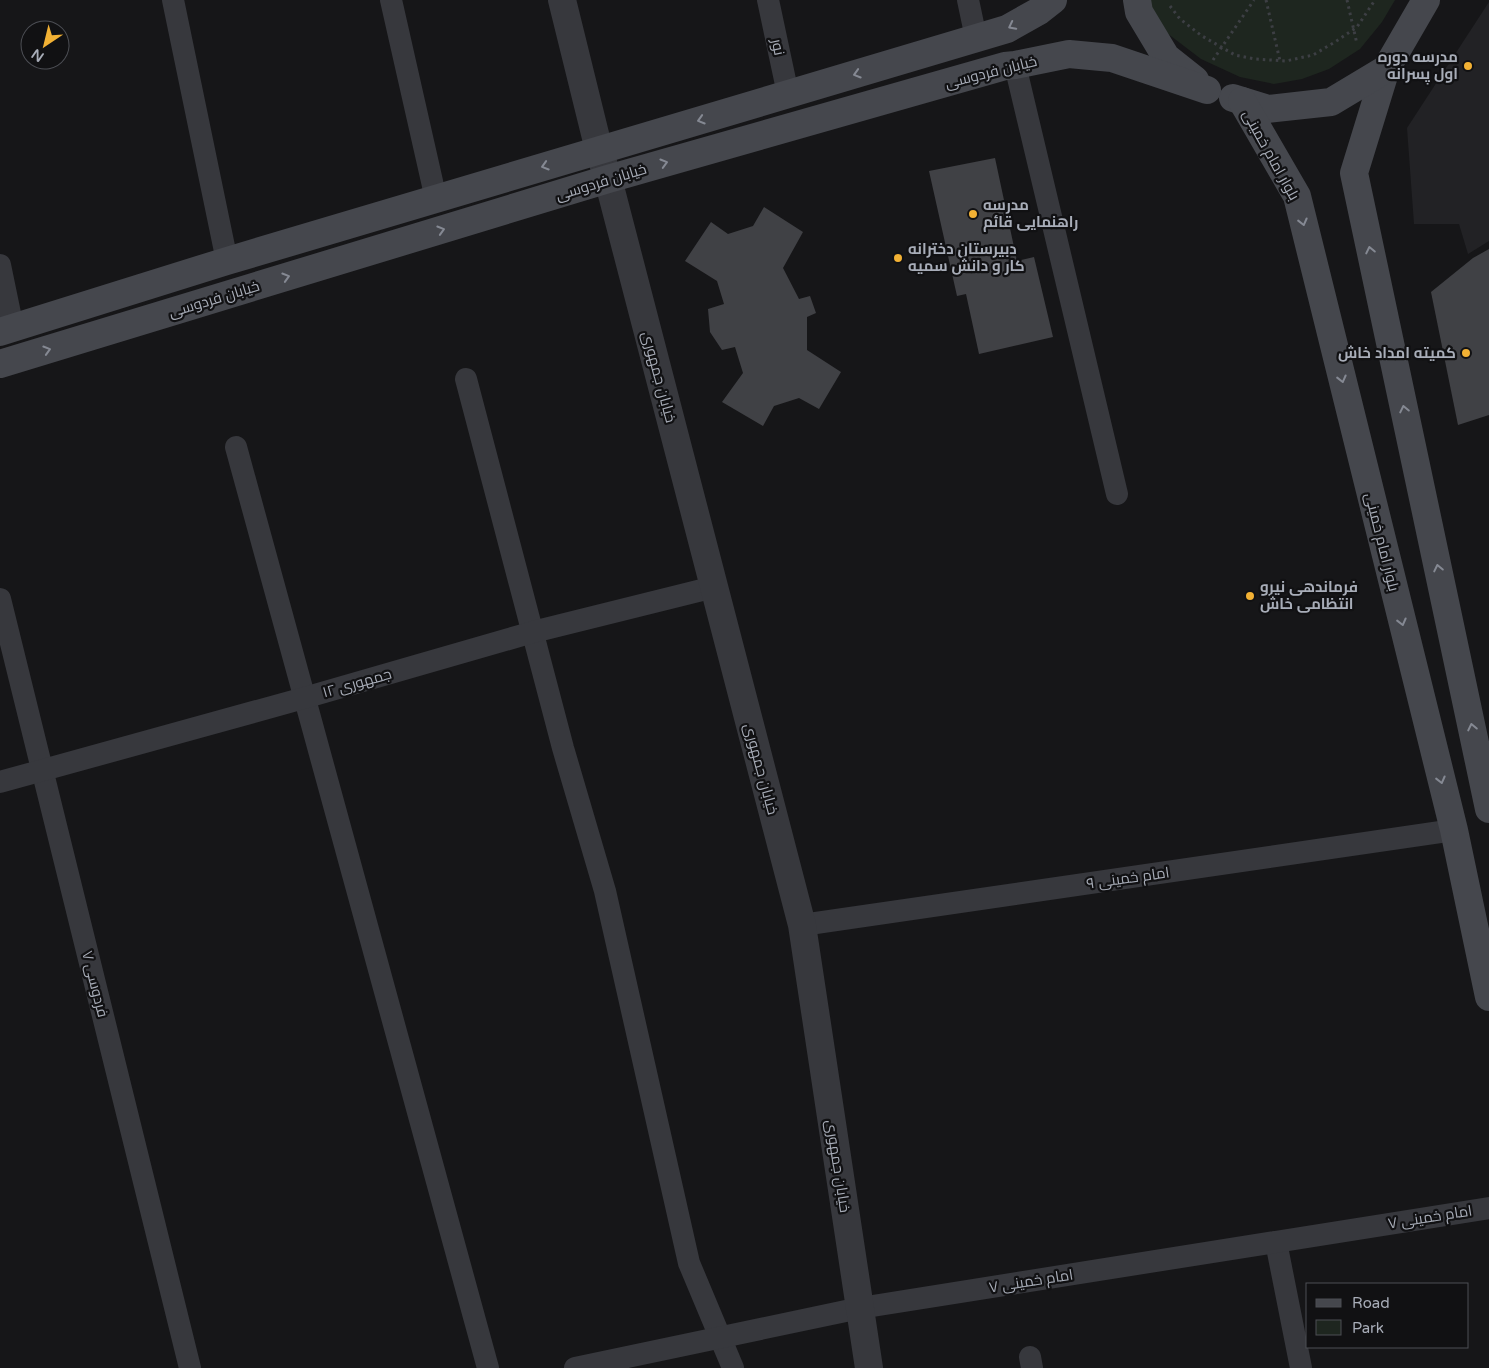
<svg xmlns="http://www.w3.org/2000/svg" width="1489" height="1368" viewBox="0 0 1489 1368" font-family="'Varela Round',Cairo,sans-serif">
<rect width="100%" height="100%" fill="#161618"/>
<polygon fill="#222225" points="1489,2 1489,241 1468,254 1459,224 1414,224 1407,128"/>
<polygon fill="#1e261f" points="1143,0 1395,0 1382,22 1360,49 1329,69 1302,79 1274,84 1240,77 1201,59 1159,27"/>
<g fill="#404145">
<polygon points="995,158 1017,261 1034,257 1053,337 979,354 966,294 957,296 929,171"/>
<polygon points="764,207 803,232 783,268 799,299 810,296 816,313 807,317 807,350 841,372 819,409 799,398 774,406 763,426 722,402 743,373 735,347 722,350 710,332 708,309 724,304 717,281 685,261 711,222 728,234 753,226"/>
<polygon points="1489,249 1489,415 1458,425 1431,292 1473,258"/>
</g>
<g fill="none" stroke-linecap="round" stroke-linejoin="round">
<g stroke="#3d3f44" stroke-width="3" stroke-dasharray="2.5 4" stroke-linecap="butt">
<polyline points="1266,0 1280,61"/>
<polyline points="1347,0 1357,44"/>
<polyline points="1170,6 1180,19 1202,36 1235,55 1255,59 1286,61 1313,55 1335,42 1357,27 1375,0"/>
<polyline points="1213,60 1254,0"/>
</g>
<g stroke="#37383d" stroke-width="22">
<polyline points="173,0 227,261"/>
<polyline points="391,0 436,199"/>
<polyline points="768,0 788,94"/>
<polyline points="968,0 976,38"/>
<polyline points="1015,65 1117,494"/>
<polyline points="0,265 13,328"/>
<polyline points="466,379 563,748 605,891 689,1263 733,1368"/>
<polyline points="236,447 488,1368"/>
<polyline points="0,599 190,1368"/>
<polyline points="0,782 304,698 533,632 714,587"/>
<polyline points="802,925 1454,830"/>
<polyline points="1276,1242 1301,1368"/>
<polyline points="1030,1357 1032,1368"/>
<polyline points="575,1368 860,1308 1489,1208"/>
</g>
<polyline stroke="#37383d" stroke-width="28" points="562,0 599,150 608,179 802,925 869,1368"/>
<g stroke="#45474d" stroke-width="28">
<polyline points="1137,0 1139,12 1166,57 1195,80"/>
<polyline points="1386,69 1354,173 1489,809"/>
<polyline points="1233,98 1268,109 1331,102 1386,69 1426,0"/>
<polyline points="1242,101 1297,196 1454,830 1489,997"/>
<polyline points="0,332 227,261 1007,29 1039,11 1053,0"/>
<polyline points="0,364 608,179 1005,66 1015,65 1069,54 1112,58 1207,90"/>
</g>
</g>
<defs><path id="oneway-chevron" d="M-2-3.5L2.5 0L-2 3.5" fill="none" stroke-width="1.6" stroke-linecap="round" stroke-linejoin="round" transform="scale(1.25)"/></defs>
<g stroke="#858993">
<use href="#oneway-chevron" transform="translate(1012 26) rotate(153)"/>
<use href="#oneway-chevron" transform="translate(857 74) rotate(163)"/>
<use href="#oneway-chevron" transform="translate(701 120) rotate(163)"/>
<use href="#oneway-chevron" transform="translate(664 163) rotate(-16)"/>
<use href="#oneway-chevron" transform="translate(545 166) rotate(163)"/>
<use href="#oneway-chevron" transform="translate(1303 222) rotate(76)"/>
<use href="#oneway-chevron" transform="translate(441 230) rotate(-17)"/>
<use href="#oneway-chevron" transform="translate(1370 250) rotate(-102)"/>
<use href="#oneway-chevron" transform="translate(286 277) rotate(-17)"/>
<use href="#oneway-chevron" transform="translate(47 350) rotate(-17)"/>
<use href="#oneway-chevron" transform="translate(1342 379) rotate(76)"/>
<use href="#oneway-chevron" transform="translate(1404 409) rotate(-102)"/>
<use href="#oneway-chevron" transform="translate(1438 568) rotate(-102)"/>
<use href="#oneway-chevron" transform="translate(1402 622) rotate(76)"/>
<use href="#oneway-chevron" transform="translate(1472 727) rotate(-102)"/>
<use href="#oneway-chevron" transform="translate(1441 780) rotate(76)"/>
</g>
<g fill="#f2b134" stroke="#111113" stroke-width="2">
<circle cx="1468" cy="66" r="5"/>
<circle cx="973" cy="214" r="5"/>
<circle cx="898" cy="258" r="5"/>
<circle cx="1466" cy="353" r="5"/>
<circle cx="1250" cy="596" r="5"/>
</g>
<g text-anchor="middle" stroke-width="4.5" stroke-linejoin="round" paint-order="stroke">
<g font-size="15" fill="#a8adb8" stroke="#111113">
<text transform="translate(778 47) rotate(78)" y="5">نور</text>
<text transform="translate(991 72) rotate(-14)" y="5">خیابان فردوسی</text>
<text transform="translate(1271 155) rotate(61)" y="5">بلوار امام خمینی</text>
<text transform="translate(601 182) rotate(-17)" y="5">خیابان فردوسی</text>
<text transform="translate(214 299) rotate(-17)" y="5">خیابان فردوسی</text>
<text transform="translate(659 377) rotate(75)" y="5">خیابان جمهوری</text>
<text transform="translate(1382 542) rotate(76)" y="5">بلوار امام خمینی</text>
<text transform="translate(357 683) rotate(-16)" y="5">جمهوری ۱۲</text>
<text transform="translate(761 769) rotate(75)" y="5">خیابان جمهوری</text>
<text transform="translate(1128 878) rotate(-8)" y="5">امام خمینی ۹</text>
<text transform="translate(95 984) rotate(76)" y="5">فردوسی ۷</text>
<text transform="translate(838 1166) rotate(81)" y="5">خیابان جمهوری</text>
<text transform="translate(1430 1217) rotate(-9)" y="5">امام خمینی ۷</text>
<text transform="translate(1031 1281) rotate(-9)" y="5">امام خمینی ۷</text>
</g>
<g font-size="15" font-weight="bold" fill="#a8adb8" stroke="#111113" text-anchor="start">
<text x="1458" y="62" text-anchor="end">مدرسه دوره<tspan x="1458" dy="17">اول پسرانه</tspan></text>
<text x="983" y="210">مدرسه<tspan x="983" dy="17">راهنمایی قائم</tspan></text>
<text x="908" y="254">دبیرستان دخترانه<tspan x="908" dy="17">کار و دانش سمیه</tspan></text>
<text x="1456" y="358" text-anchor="end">کمیته امداد خاش</text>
<text x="1260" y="592">فرماندهی نیرو<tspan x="1260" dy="17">انتظامی خاش</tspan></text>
</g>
</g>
<rect x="1306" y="1283" width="162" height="65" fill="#111113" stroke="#4d4f55"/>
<rect x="1316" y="1299" width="25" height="8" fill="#45474d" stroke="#4d4f55"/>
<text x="1352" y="1308" font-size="15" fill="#a8adb8">Road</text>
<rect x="1316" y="1320" width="25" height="15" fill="#1e261f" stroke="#4d4f55"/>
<text x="1352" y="1333" font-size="15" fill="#a8adb8">Park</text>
<g transform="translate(45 45) rotate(215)"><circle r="24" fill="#111113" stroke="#4d4f55"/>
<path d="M0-4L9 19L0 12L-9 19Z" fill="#f2b134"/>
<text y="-8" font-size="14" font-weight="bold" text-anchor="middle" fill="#a8adb8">N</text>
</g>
</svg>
